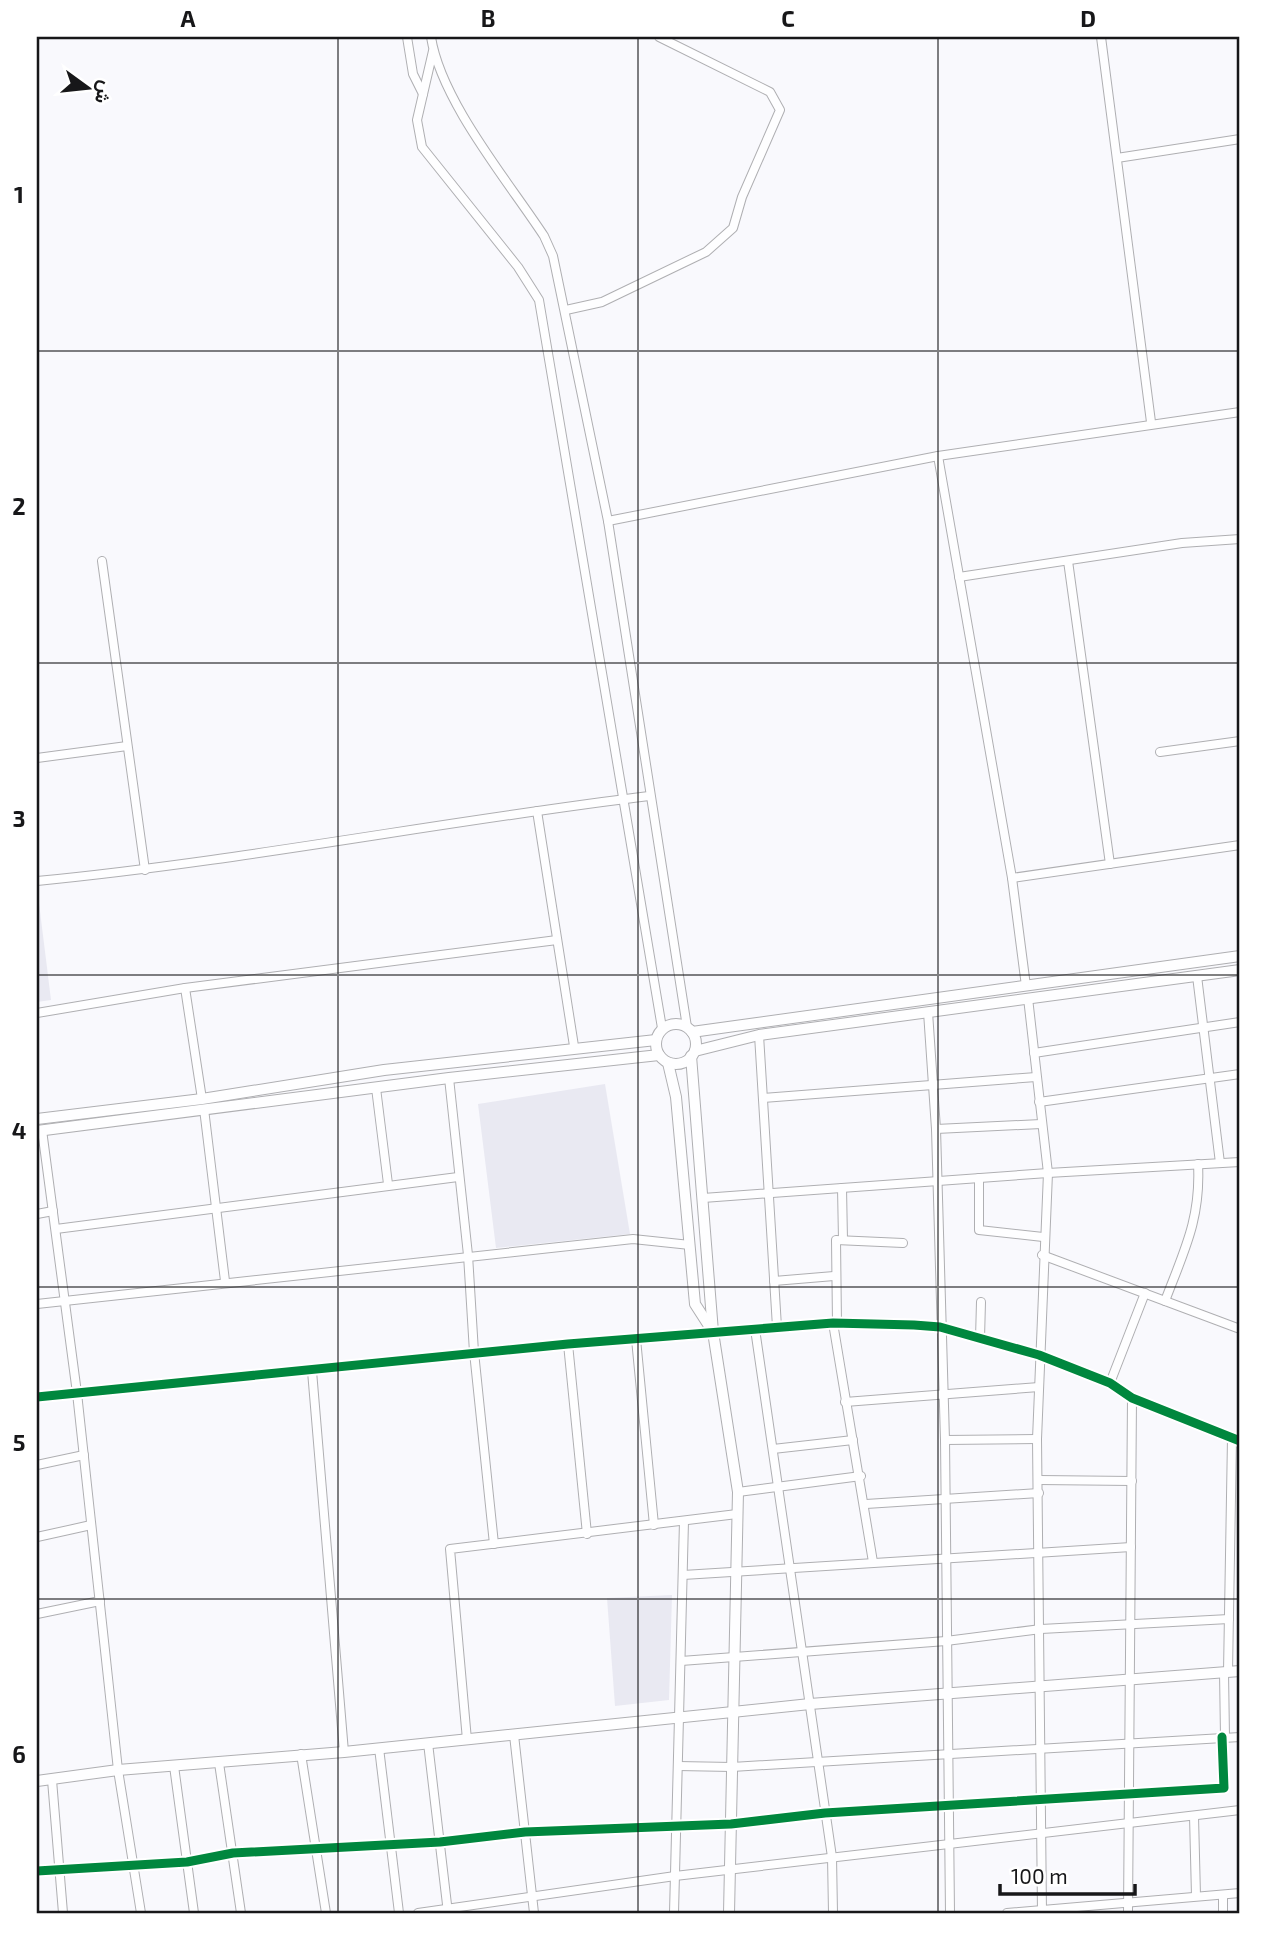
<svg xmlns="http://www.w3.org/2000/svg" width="1277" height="1950" viewBox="0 0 1277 1950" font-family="'Exo 2',Vazirmatn,sans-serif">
<rect width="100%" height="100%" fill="#f9f9fd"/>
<g fill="#e9e9f2">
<polygon points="37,887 51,1000 37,1002"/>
<polygon points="605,1084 630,1234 496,1248 478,1104"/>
<polygon points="672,1595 669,1700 615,1706 607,1598"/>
</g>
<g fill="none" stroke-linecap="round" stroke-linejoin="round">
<g stroke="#afafb2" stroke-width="10">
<g id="minor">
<polyline points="407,37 413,74 423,94"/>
<path d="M431,37C441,101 508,181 544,236L553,256L608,521L687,1027"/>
<polyline points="1101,37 1151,422"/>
<polyline points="433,51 417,120 422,147 518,267 539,300 662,1028"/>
<polyline points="1117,158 1240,139"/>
<polyline points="566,310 602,302 706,252 733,228 742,197 780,110 770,92 659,37"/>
<polyline points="938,456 1012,878 1026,986"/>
<polyline points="608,521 938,456 1240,412"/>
<polyline points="102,561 145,870"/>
<polyline points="1068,561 1110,864"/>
<polyline points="959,577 1182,543 1240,539"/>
<polyline points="1160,752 1240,741"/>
<polyline points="37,758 127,746"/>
<polyline points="537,811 574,1046"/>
<polyline points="1012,878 1240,845"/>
<path d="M37,881C242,861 444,821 649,796"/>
<polyline points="1197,976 1220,1163"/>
<polyline points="185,988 202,1099"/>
<polyline points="1028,998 1048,1173 1037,1439 1042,1913"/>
<polyline points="928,1012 936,1129 945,1440 950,1913"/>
<polyline points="37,1013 185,988 557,940"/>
<polyline points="759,1035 777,1327"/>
<polyline points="1034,1053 1240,1022"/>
<polyline points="449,1078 468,1255 474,1352 494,1544"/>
<polyline points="376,1088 388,1184"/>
<polyline points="763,1098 1036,1077"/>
<polyline points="1039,1102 1240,1074"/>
<polyline points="204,1109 225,1281"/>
<polyline points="936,1129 1041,1124"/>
<polyline points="42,1130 77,1393 118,1770 141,1913"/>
<polyline points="979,1178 979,1230 1043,1237"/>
<polyline points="842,1188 843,1240"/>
<polyline points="703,1198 1048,1173 1240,1162"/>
<polyline points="37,1214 53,1211"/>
<polyline points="56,1229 458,1177"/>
<polyline points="1042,1255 1240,1329"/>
<polyline points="774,1281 834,1276"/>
<path d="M1165,1301C1184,1251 1201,1219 1198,1164"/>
<polyline points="37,1304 633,1239 690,1245"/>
<polyline points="833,1323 873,1562"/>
<polyline points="837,1323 836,1240 903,1243"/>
<polyline points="755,1329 832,1857 833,1913"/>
<polyline points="980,1338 981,1302"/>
<polyline points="636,1339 654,1525"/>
<polyline points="568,1344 587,1534"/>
<polyline points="312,1371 344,1752"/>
<polyline points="1110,1383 1145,1293"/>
<polyline points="37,1397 568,1344 833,1323 914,1325 940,1327 1039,1355 1110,1383 1132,1398 1240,1441"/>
<polyline points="845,1402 1039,1387"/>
<polyline points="945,1440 1037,1439"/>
<polyline points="773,1449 853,1440"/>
<polyline points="37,1465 84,1455"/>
<polyline points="1039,1480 1132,1481"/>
<polyline points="738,1492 861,1476"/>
<polyline points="866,1504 1039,1493"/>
<polyline points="37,1537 91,1525"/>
<polyline points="683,1575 1131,1547"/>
<polyline points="37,1614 100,1601"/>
<polyline points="681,1661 946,1641 1041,1629 1229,1619"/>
<polyline points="1224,1672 1225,1737"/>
<polyline points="1228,1672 1232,1438"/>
<polyline points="514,1735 534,1913"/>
<polyline points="467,1740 450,1549 737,1514"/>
<polyline points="428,1743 448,1913"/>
<polyline points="379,1748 399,1913"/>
<polyline points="301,1754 326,1913"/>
<polyline points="219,1763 241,1913"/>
<polyline points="174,1766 194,1913"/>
<polyline points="678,1766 732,1767 1240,1737"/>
<polyline points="52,1780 63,1913"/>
<polyline points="1194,1816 1196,1896"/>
<polyline points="37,1871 187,1862 233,1853 440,1842 525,1832 731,1824 825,1813 1224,1788 1222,1737"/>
<polyline points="1223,1895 1223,1913"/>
<polyline points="418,1913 675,1876 1240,1810"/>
<polyline points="674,1913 684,1521"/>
<polyline points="1007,1913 1240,1893"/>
<polyline points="1128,1913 1132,1398"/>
</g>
</g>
<g stroke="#afafb2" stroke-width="12">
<g id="tertiary">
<circle cx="676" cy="1044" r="20"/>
<polyline points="692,1032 1240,956"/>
<polyline points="695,1051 759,1035 1240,970"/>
<polyline points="691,1056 713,1332 738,1492 729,1913"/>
<polyline points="668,1063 676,1097 695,1304 713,1332"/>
<polyline points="37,1119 202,1099 384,1070 656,1040"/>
<polyline points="37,1131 449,1078 659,1055"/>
<polyline points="37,1781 118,1770 344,1752 810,1704 1240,1671"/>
</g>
</g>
<use href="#minor" stroke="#fefeff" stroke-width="8"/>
<use href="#tertiary" stroke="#fefeff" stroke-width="10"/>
<g stroke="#fff" stroke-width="13">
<g id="cycleway">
<polyline points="37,1397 568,1344 833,1323 914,1325 940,1327 1039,1355 1110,1383 1132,1398 1240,1441"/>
<polyline points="37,1871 187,1862 233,1853 440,1842 525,1832 731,1824 825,1813 1224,1788 1222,1737"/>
</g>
</g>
<use href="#cycleway" stroke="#00873e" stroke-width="9"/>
</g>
<path fill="none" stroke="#171719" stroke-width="2" stroke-opacity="0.55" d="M338,37V1913M638,37V1913M938,37V1913M37,351H1240M37,663H1240M37,975H1240M37,1287H1240M37,1599H1240"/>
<rect width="1277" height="1950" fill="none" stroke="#ffffff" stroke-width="77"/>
<g transform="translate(88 88) rotate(105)" stroke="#ffffff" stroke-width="5" paint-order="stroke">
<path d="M0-5L12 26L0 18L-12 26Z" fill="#171719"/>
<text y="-10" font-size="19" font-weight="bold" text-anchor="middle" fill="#171719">ش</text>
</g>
<path d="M1000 1884v10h135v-10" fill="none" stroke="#171719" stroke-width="3.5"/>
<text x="1011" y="1884" font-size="21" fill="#171719" stroke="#ffffff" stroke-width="5" paint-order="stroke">100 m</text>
<rect x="38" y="38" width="1200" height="1874" fill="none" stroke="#171719" stroke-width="2.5"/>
<g font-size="23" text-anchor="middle" font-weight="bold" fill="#171719">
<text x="188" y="27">A</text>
<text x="488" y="27">B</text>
<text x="788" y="27">C</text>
<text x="1088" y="27">D</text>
<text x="19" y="203">1</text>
<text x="19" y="515">2</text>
<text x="19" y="827">3</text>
<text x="19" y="1139">4</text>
<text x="19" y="1451">5</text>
<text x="19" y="1763">6</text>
</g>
</svg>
